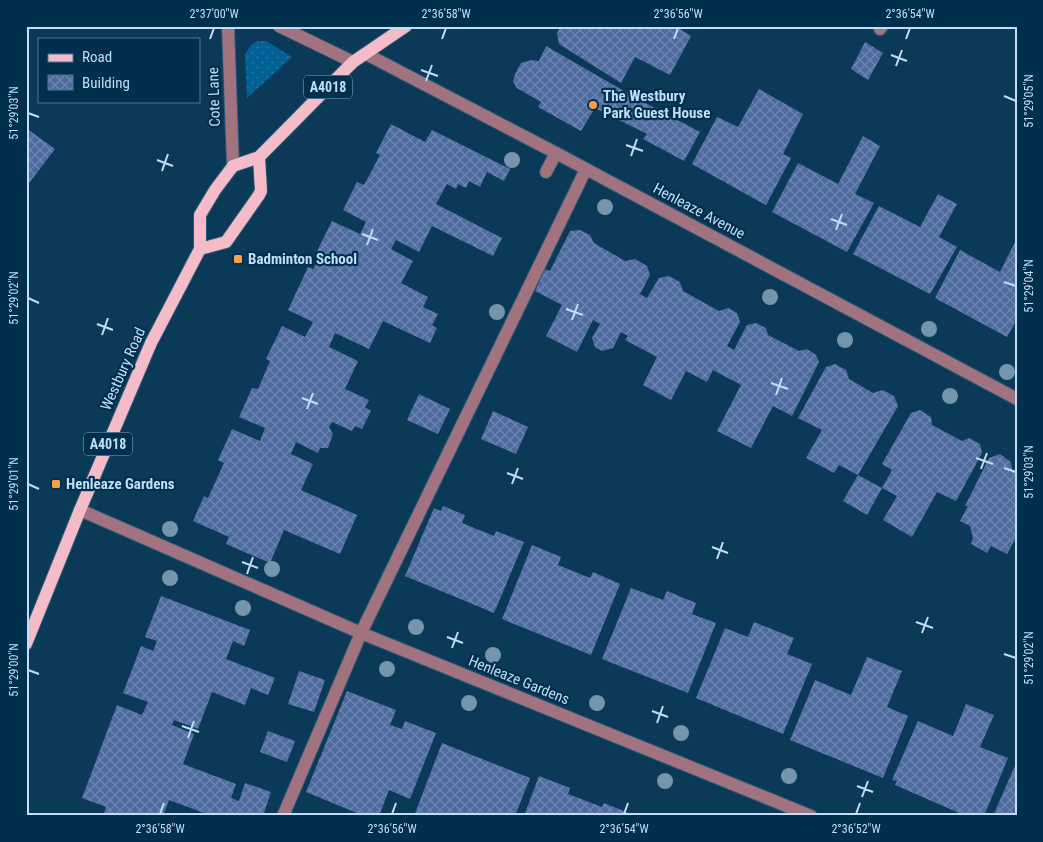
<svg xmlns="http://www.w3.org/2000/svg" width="1043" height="842" viewBox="0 0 1043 842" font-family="'Roboto Condensed',sans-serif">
<defs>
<pattern id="grass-dots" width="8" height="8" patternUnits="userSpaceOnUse" patternTransform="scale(1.25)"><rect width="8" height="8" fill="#016094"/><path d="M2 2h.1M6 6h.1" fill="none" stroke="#2476a4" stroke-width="1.8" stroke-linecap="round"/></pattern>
<pattern id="building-cross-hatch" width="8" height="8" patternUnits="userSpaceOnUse" patternTransform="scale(1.25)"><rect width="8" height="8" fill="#4e6a9f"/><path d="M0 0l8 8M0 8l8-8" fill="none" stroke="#6e86b2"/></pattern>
</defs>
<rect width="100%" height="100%" fill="#0b3a59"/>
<polygon fill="url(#grass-dots)" points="257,41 266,41 292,57 247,98 245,54 251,45"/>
<g fill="url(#building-cross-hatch)">
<polygon points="561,26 675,26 691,36 670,75 635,57 621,83 559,44 557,33"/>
<polygon points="865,42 883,53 868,80 851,69"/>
<polygon points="546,46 636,98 700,132 684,161 643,139 647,134 595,108 581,131 538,107 541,102 517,88 513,82 515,74 521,63 532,60 539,61"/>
<polygon points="759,89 803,114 783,154 791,158 766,205 692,164 717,117 738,127"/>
<polygon points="391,124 425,142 432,130 510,169 504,181 487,172 480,187 469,181 466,188 458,184 456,189 447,184 436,204 502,238 493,256 432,226 419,252 396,240 391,249 413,261 401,283 428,297 423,307 438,314 432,325 437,328 430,343 383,321 369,349 335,333 329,347 358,361 345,389 369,400 365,407 371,411 362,429 355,426 352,431 332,422 329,427 333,434 328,448 320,448 318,453 296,442 291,454 313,464 301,490 357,515 340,554 284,530 270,563 226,544 229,537 193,521 204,496 208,498 224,463 218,460 232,429 260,441 265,428 239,417 252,388 258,389 270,361 266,359 282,326 305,337 313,322 288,310 308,267 313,269 322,254 317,251 332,221 360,234 366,222 343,210 357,182 364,185 380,155 376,153"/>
<polygon points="26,128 55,149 26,187"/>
<polygon points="863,136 880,146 855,194 874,203 847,252 772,212 798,163 838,184"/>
<polygon points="938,194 957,204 939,237 957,247 930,294 853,254 879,206 920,227"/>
<polygon points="580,230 590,235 594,243 625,261 635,259 647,266 650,275 640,294 647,298 659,278 669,276 680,282 683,291 719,311 728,308 737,313 740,322 727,346 734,350 747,325 756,323 766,328 768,335 799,351 807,349 816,355 819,362 792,416 773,406 751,448 717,431 741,385 713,370 707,382 686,371 671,400 643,385 657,357 625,340 628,336 621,332 613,348 602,351 595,347 592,338 600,324 593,320 577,352 546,336 562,305 535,291 545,269 550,271 570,231"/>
<polygon points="1017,238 1017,319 1007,337 935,298 960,250 1000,272"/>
<polygon points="835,364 846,370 849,379 873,393 883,390 894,396 898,406 858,475 839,465 834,473 806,458 822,430 798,418 826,367"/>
<polygon points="419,394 450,409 438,434 407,420"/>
<polygon points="920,410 931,417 932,425 962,441 969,438 980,444 982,453 956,501 937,492 912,537 883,520 897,496 882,488 892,470 882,464 911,413"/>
<polygon points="493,411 528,427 516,454 481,439"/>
<polygon points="1000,454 1011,462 1012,470 1017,472 1017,536 1007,554 991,546 987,553 971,544 973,538 970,526 960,521 968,506 965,506 989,458"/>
<polygon points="858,475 882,488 867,515 843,501"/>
<polygon points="443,506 465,515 462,523 494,536 496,531 524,542 494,613 405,576 434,508 441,511"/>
<polygon points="532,545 561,557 558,565 590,578 593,572 620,584 591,655 502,619"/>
<polygon points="631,588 663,600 667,591 696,603 692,614 716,623 688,693 602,659"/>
<polygon points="161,596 250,630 244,646 233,641 226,659 275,678 268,695 251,688 245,705 212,692 198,729 174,720 172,725 194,734 183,764 236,784 231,798 239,801 245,783 271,792 263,816 212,816 169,800 163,816 103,816 106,807 82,798 117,705 142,715 148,702 123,693 141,646 153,651 157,641 145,637"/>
<polygon points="754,622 794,638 787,654 812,664 783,734 696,698 725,628 748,637"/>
<polygon points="867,657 902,671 887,707 908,716 883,778 790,740 815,680 851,695"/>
<polygon points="299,671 325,680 314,712 288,704"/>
<polygon points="347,691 396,710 390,725 402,729 405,721 436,733 410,799 389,790 379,816 364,816 306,792"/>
<polygon points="966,704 994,715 980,747 1008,758 984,816 966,816 895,785 897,781 892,780 918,721 953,736"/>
<polygon points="268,731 295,741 287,762 260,752"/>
<polygon points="442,743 530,778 515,816 414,816"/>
<polygon points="1017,761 1017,816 993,816"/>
<polygon points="539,776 570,788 568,794 602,807 604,803 636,816 524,816"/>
</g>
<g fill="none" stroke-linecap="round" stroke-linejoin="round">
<g stroke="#2c5875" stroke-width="14">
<g id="minor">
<polyline points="228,26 233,166"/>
<polyline points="279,26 353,62"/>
<polyline points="880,29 882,26"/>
<polyline points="366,54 556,153 1017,399"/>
<polyline points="546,172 556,153"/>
<polyline points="80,510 361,633 811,816"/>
<polyline points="283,816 361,633 586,169"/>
</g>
</g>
<g stroke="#2c5875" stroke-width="14">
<g id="major">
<polyline points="200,249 226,242 259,195 261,191 259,157"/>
<polyline points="26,644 80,510 151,343 200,249 200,215 215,190 233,166 259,157 353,62 406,26"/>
</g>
</g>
<use href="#minor" stroke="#a1737f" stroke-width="12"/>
<use href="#major" stroke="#f4bbc8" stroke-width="12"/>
</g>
<g fill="#7595ad">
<circle cx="512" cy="160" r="8"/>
<circle cx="605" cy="207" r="8"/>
<circle cx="770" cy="297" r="8"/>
<circle cx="497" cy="312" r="8"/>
<circle cx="929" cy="329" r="8"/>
<circle cx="845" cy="340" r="8"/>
<circle cx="1007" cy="372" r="8"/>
<circle cx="950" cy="396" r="8"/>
<circle cx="170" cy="529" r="8"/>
<circle cx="272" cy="569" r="8"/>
<circle cx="170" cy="578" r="8"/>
<circle cx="243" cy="608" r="8"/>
<circle cx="416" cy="627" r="8"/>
<circle cx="493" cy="655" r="8"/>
<circle cx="387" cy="669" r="8"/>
<circle cx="469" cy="703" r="8"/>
<circle cx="597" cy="703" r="8"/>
<circle cx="681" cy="733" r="8"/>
<circle cx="789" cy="776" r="8"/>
<circle cx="665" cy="781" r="8"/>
</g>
<path fill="none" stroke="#c1def6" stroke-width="2" d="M210,39L214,28M442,39L446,28M674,39L678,28M906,39L910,28M891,55L907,61M896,66L902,50M421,70L438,76M426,81L432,65M1004,96L1016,101M28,113L39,117M626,145L643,151M631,156L637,139M157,160L173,166M162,171L168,154M831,219L847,225M836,230L842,214M362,234L378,240M367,245L373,229M1004,282L1016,286M28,298L39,303M566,309L583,315M572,320L578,304M97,324L113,330M102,335L108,318M771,383L788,389M776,395L782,378M302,398L318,404M307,409L313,393M976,458L993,464M1004,468L1016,472M981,469L987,453M507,473L523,479M28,484L39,489M512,484L518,468M712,547L728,553M717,559L723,542M242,562L258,568M247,574L253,557M916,622L933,628M922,633L928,617M447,637L463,643M452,648L458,632M1004,654L1016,658M28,670L39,674M652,711L668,717M657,723L663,706M182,726L199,732M188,738L194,721M857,786L873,792M862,797L868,781M160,814L164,803M392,814L396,803M624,814L628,803M856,814L860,803"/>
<g fill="#f7a149" stroke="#00304e" stroke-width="2">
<circle cx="593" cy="105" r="5"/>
<rect x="233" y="254" width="10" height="10" rx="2.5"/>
<rect x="51" y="479" width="10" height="10" rx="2.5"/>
</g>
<g text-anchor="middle" stroke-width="4.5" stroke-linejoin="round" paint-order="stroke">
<g fill="#00304e" stroke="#87aac4" stroke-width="1">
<rect x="304" y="75.5" width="48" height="23" rx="4"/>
<rect x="84" y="432.5" width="48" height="23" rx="4"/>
</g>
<g font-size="14" font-weight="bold" fill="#c1def6">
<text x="328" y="92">A4018</text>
<text x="108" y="449">A4018</text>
</g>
<g font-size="15" font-weight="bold" fill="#c1def6" stroke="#00304e" text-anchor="start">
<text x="603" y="101">The Westbury<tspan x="603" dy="17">Park Guest House</tspan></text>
<text x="248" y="264">Badminton School</text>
<text x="66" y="489">Henleaze Gardens</text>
</g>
<g font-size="15" fill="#c1def6" stroke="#00304e">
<text transform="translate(214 97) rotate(-92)" y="5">Cote Lane</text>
<text transform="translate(699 211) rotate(28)" y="5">Henleaze Avenue</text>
<text transform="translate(123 369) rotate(-66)" y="5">Westbury Road</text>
<text transform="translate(519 680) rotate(22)" y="5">Henleaze Gardens</text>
</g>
</g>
<rect width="1043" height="842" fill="none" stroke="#00304e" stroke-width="55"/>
<rect x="38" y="38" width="162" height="65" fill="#00304e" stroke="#4d7691"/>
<rect x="48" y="54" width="25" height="8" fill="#f4bbc8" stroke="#4d7691"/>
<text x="82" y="62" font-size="15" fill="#c1def6">Road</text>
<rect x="48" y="75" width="25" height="15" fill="url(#building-cross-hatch)" stroke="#4d7691"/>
<text x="82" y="88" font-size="15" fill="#c1def6">Building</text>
<rect x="28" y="28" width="988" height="786" fill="none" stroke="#c1def6" stroke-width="2"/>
<g font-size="12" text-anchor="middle" fill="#c1def6">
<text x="214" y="18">2°37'00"W</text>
<text x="446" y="18">2°36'58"W</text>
<text x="678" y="18">2°36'56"W</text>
<text x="910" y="18">2°36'54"W</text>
<text transform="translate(1029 101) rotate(-90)" y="4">51°29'05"N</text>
<text transform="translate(14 113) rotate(-90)" y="4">51°29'03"N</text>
<text transform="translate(1029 286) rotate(-90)" y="4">51°29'04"N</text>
<text transform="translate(14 298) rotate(-90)" y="4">51°29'02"N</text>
<text transform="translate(1029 472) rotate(-90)" y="4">51°29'03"N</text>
<text transform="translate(14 484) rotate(-90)" y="4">51°29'01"N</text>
<text transform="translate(1029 658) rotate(-90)" y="4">51°29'02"N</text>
<text transform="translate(14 670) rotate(-90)" y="4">51°29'00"N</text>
<text x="160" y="833">2°36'58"W</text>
<text x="392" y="833">2°36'56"W</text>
<text x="624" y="833">2°36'54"W</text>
<text x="856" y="833">2°36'52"W</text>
</g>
</svg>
